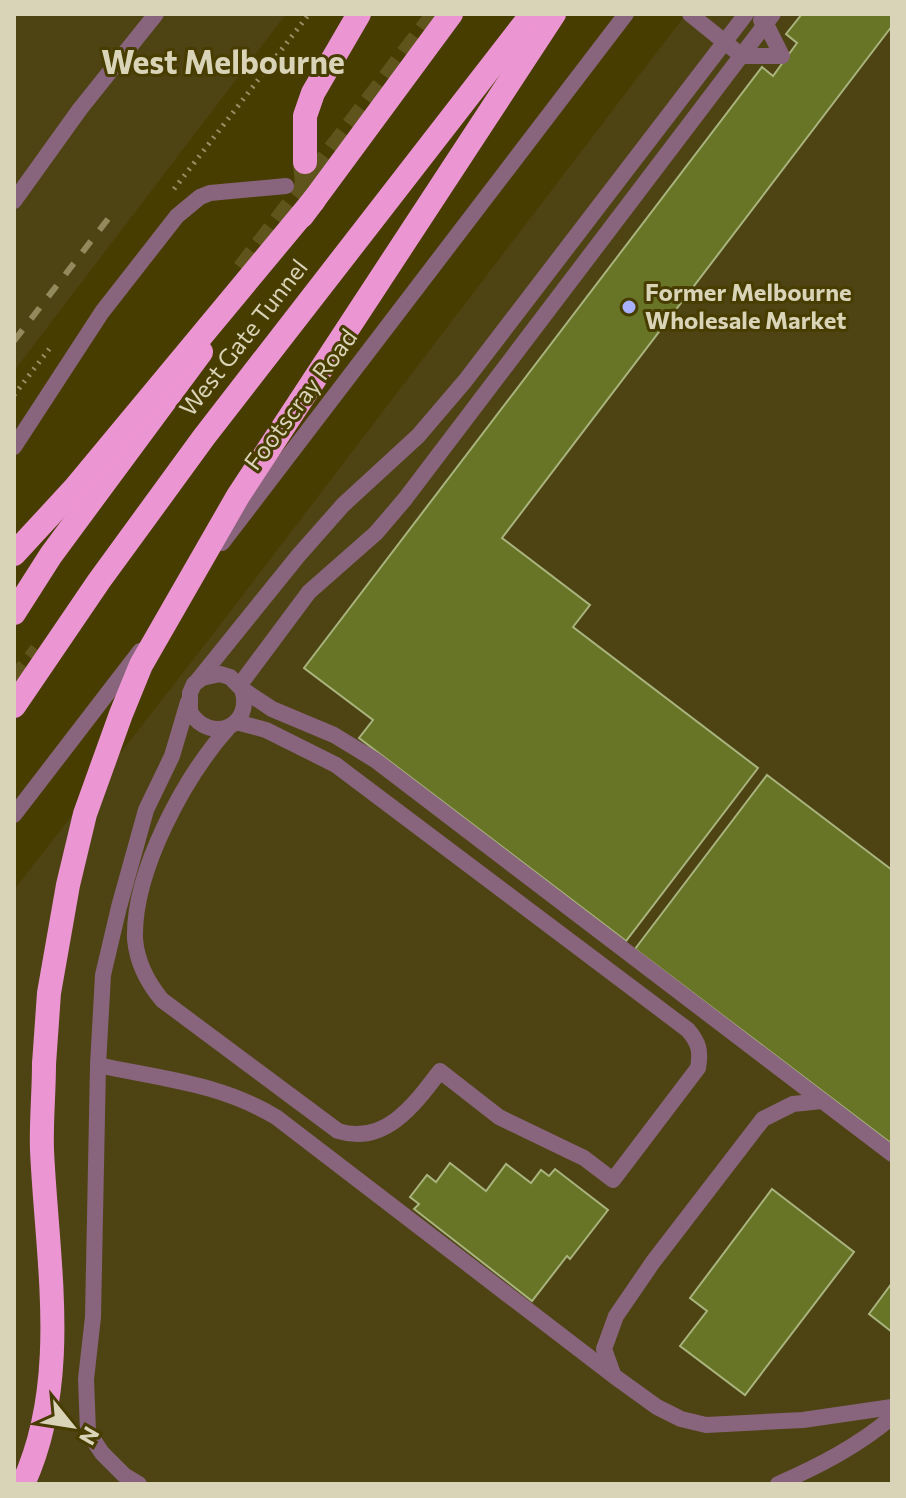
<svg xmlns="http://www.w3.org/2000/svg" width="906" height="1498" viewBox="0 0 906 1498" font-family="Commissioner,sans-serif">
<rect width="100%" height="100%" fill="#483d00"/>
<g fill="#4e4413">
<polygon points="14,14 286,14 14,371"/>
<polygon points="686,14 892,14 892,1484 14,1484 14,890 217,629"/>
</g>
<g fill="#687526" stroke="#a9b47e" stroke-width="2">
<polygon points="802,14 892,14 892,26 502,538 590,605 573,627 758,768 626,941 359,738 373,720 304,668 762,67 773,76 797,43 786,34"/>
<polygon points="767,775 892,870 892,1144 635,949"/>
<polygon points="450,1163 486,1191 506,1164 531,1183 541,1170 549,1176 555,1169 608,1210 570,1259 567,1256 532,1301 414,1209 419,1204 410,1197 427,1175 436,1182"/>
<polygon points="772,1189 854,1252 745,1395 680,1346 707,1311 690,1298"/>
<polygon points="892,1283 892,1332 869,1314"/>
</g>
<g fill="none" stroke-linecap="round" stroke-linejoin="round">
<g stroke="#5e541c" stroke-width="20" stroke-dasharray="20 10" stroke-linecap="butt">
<polyline points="242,269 436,14"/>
<polyline points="14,683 39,651"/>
</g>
<polyline stroke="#5e541c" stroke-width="24" stroke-dasharray="24 12" stroke-linecap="butt" points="305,162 307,185"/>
<g stroke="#978e64" stroke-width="5" stroke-dasharray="2 6" stroke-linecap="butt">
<polyline points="174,189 309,14"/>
<polyline points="14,395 50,348"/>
</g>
<g stroke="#88647d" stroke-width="16">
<polyline points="690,14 742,56 782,56 766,24 761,20"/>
<polyline points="14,447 102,312 177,216 200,197 210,193 286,186"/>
<polyline points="198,680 298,556 343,505 418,436 465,381 746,14"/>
<polyline points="239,686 309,592 376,533 405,499 773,14"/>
<path d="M242,689C254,726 211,745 190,712V693L194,684L202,678L220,674L230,677L242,689L272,709L334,735L375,760L892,1154"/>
<path d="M229,727C185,776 133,871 135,939C137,962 147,982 162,1000L338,1131C385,1146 415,1104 440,1071L499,1117L584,1158L613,1180L698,1068C701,1051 699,1043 688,1030L336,765L266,730L236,722"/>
<path d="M98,1065C162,1079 219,1083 276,1117L614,1376L657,1407L681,1419L706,1425L803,1420L892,1407"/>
<polyline points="613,1374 604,1349 616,1316 653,1262 763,1119 793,1104 822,1101"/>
<polyline points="139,1484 124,1475 102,1453 88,1432 86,1379 93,1317 98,1065 103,975 119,907 146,810 172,756 188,702"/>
<path d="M778,1484C819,1466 858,1446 892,1417"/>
</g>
<g stroke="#88647d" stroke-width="16">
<polyline points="222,543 626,14"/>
<polyline points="14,815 140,651"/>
</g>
<polyline stroke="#88647d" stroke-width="16" points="14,201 80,109 156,14"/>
<g stroke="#ec95d3" stroke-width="24">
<polyline points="305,162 305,116 313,93 359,14"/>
<polyline points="302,216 451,14"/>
<polyline points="14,613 51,555 201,352"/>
<path d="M23,1484C71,1380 47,1261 42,1150C41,1122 44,1093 44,1064"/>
</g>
<polyline stroke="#92895d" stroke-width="6" stroke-dasharray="14 14" stroke-linecap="butt" points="14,341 108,219"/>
<g stroke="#ec95d3" stroke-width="24">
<polyline points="14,554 75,488 314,200"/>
<polyline points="14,706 99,581 204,437 532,14"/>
<polyline points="44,1064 49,993 68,885 85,814 121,714 141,665 238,496 554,14"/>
</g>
</g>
<circle fill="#a7b1fc" stroke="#483d00" stroke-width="3" cx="629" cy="307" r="8"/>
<g text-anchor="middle" stroke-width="6" stroke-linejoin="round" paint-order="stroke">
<g font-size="24" font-weight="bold" fill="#d9d3b8" stroke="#483d00" text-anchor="start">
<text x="645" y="301">Former Melbourne<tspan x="645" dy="28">Wholesale Market</tspan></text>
</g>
<g font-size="24" fill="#d9d3b8" stroke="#483d00">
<text transform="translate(244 338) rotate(-52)" y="8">West Gate Tunnel</text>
<text transform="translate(301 400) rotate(-53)" y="8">Footscray Road</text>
</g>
<g font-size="32" font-weight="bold" fill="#d9d3b8" stroke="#483d00">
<text x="223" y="74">West Melbourne</text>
</g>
</g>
<rect width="906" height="1498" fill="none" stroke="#d9d3b8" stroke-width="32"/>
<g transform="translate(72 1426) rotate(120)" stroke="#483d00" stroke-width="6" paint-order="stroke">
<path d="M0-6L14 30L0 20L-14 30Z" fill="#d9d3b8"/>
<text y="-12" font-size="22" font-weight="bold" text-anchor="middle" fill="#d9d3b8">N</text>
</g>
</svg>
